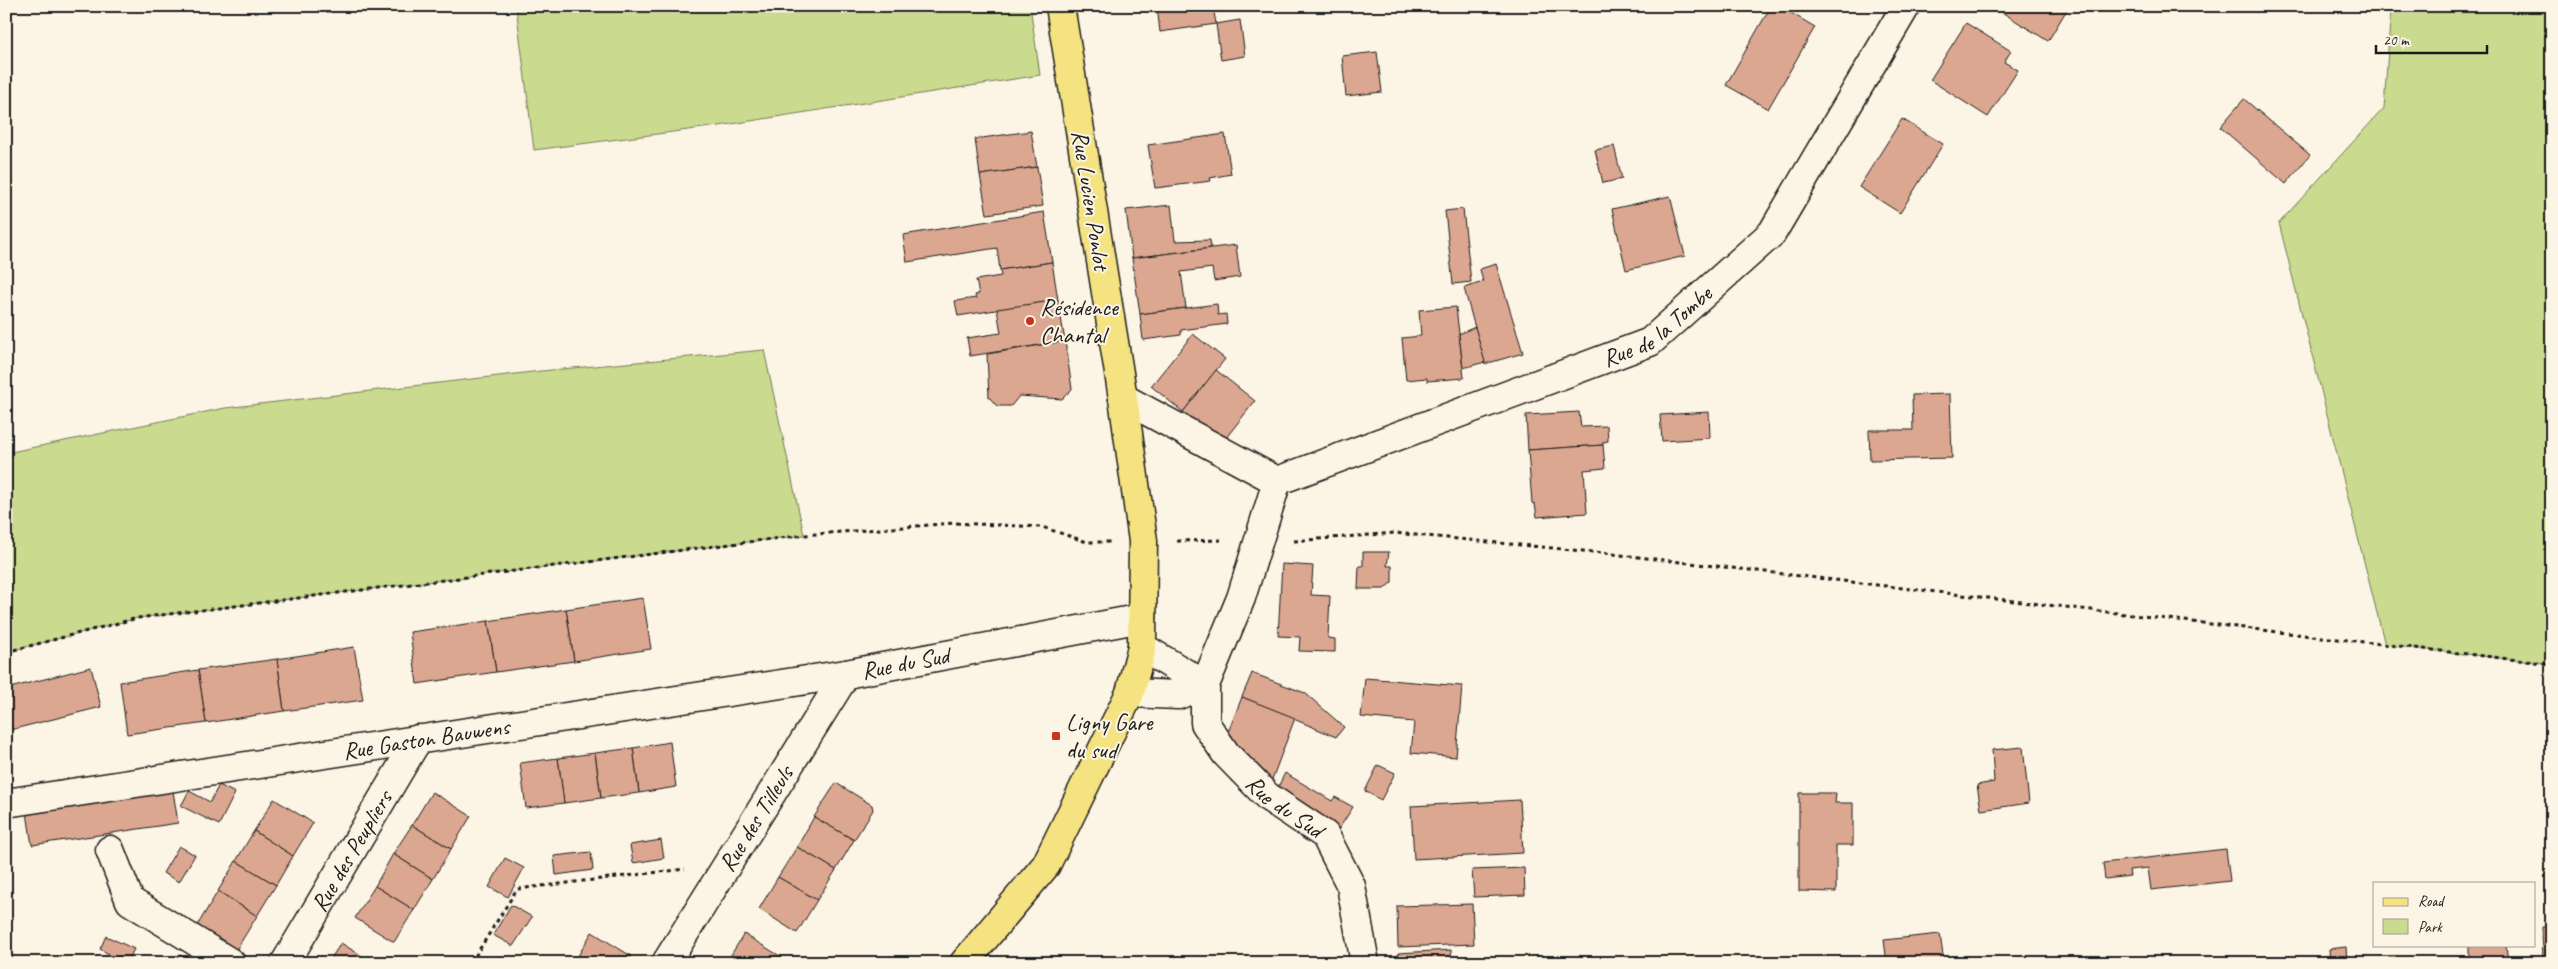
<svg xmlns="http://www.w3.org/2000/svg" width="2558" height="969" viewBox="0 0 2558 969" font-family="Caveat,sans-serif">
<rect width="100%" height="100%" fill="#fcf5e5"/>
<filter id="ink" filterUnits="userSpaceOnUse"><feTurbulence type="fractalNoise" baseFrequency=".02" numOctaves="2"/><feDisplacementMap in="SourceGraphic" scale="10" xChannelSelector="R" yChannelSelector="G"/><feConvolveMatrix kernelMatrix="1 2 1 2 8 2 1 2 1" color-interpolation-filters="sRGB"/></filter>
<g filter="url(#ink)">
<g fill="#cada8f" stroke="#737b56">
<polygon points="516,6 1030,6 1040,75 719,126 534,150"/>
<polygon points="2391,6 2552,6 2552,664 2385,645 2279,223 2384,108"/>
<polygon points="764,350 804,535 138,618 6,652 6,453 225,408 541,371"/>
</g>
<g fill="#dca790" stroke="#1c1c1c">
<polygon points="1157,6 1213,6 1216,24 1160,32"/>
<polygon points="1771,6 1779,6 1815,27 1768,109 1726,85"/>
<polygon points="1992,6 2069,6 2048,41"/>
<polygon points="1240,20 1245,56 1221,60 1216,24"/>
<polygon points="1966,23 2011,51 2004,62 2018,70 1988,117 1930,80"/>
<polygon points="1377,52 1382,92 1346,96 1342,56"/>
<polygon points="2244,99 2310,155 2286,184 2220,127"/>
<polygon points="1902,119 1943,144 1900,213 1859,187"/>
<polygon points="1031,131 1037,167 980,175 975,139"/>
<polygon points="1225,134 1231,174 1210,178 1211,181 1155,188 1148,145"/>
<polygon points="1614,146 1622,179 1603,183 1595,150"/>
<polygon points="1037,167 1043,206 987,214 980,175"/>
<polygon points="1670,196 1685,256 1626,270 1612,209"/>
<polygon points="1171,205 1175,241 1210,240 1211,248 1132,258 1126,210"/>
<polygon points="1463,209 1471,282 1453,284 1445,211"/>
<polygon points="1044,212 1052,262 1000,270 997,248 907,262 903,235"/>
<polygon points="1236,245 1240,277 1214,281 1212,268 1181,272 1186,308 1140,314 1132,258"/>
<polygon points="1052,262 1058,300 958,316 955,301 976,298 975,295 979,294 976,280 1001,276 1000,270"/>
<polygon points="1496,264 1523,353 1485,364 1464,288 1483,282 1480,269"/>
<polygon points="1058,300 1065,341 970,356 967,338 1001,333 997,309"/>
<polygon points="1217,304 1218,315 1226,314 1227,324 1181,330 1181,335 1143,340 1140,314"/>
<polygon points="1456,307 1464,378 1427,381 1427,378 1406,380 1402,338 1421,336 1419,310"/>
<polygon points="1475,327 1485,362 1463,368 1459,334"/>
<polygon points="1193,334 1225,359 1183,412 1151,386"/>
<polygon points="1065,341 1072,389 1062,399 1019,396 1011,406 997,406 989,397 987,354"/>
<polygon points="1216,370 1255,401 1225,439 1210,428 1207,431 1183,412"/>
<polygon points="1950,394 1952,458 1870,460 1869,430 1913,430 1912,395"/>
<polygon points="1579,412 1581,427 1607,426 1608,441 1603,442 1603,445 1528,450 1526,415"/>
<polygon points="1709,412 1710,438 1662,441 1660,415"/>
<polygon points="1603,445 1605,468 1584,470 1587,513 1537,517 1535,504 1532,503 1528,450"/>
<polygon points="1363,552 1389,552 1387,566 1392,566 1392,582 1384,589 1358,589 1359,566 1363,566"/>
<polygon points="1282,564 1313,566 1311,595 1330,596 1328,638 1335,639 1335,652 1299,651 1300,637 1278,636"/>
<polygon points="643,598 651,649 574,661 566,609"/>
<polygon points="566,609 574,661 496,672 488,621"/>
<polygon points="488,621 496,672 417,684 410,632"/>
<polygon points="354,647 363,700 284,711 277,659"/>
<polygon points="277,659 284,711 206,723 198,670"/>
<polygon points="91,667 101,707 6,731 6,689"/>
<polygon points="198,670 206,723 127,734 120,682"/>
<polygon points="1252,673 1305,693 1344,727 1336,737 1242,697"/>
<polygon points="1365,678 1462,686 1456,757 1411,753 1414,722 1361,717"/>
<polygon points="1242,697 1295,718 1271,782 1225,740"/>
<polygon points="670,742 676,787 639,793 633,748"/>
<polygon points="2023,747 2029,803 1981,810 1977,785 1994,782 1992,750"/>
<polygon points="633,748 639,793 601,798 595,753"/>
<polygon points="595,753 601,798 564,803 558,758"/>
<polygon points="558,758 564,803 526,808 520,763"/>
<polygon points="1378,765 1395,773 1381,800 1365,791"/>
<polygon points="1285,773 1332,801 1335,797 1353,807 1331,841 1319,823 1278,787"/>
<polygon points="836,783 872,805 873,810 854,840 814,817"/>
<polygon points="219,785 235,793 219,825 181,806 189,791 210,802"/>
<polygon points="173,791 178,823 32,845 27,813"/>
<polygon points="432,792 471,816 451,849 412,825"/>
<polygon points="1799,793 1836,793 1835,803 1853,803 1853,845 1836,845 1836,892 1799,891"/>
<polygon points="274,799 313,823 293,856 254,831"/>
<polygon points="1520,800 1523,853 1414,859 1411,806"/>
<polygon points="814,817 854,840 836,870 797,847"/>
<polygon points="412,825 451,849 433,879 393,854"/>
<polygon points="254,831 293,856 276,885 236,861"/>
<polygon points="661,840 664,858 633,863 630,845"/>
<polygon points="179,846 195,855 179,882 163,873"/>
<polygon points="797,847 836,870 817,900 778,877"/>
<polygon points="2226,849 2230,881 2151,890 2148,868 2129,870 2130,876 2105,879 2103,863"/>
<polygon points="591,852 593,870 556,875 554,856"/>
<polygon points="393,854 433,879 414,910 375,886"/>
<polygon points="505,858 524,868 508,897 489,887"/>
<polygon points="236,861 276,885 257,916 218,891"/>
<polygon points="1524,868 1525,895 1474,897 1472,870"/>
<polygon points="778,877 817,900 797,933 759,909"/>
<polygon points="375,886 414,910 394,942 355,918"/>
<polygon points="218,891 257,916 236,950 197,926"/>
<polygon points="1472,904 1474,944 1398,947 1397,906"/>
<polygon points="511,905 532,917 513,946 493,935"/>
<polygon points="2552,926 2552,963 2543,963 2542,927"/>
<polygon points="592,932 631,956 627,963 574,963"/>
<polygon points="744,934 783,958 780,963 726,963"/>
<polygon points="1940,934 1944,963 1887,963 1884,940"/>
<polygon points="106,936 134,949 127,963 104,963 109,954 100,949"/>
<polygon points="341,943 373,963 328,963"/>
<polygon points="2469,945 2506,945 2508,963 2456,963 2456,957 2469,956"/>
<polygon points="2346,947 2347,963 2330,963 2329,949"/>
<polygon points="1451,950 1452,962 1505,959 1505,963 1399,963 1398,953"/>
<polygon points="180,955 192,963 175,963"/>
</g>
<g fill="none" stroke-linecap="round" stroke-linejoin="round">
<g stroke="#1c1c1c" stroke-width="31">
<g id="minor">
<polyline points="1123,398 1277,481"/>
<path id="s1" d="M1277,481L1650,342L1772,233L1906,6"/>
<path id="s2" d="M1277,481L1241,598L1205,685V723L1226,754L1268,797L1325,835L1351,886L1365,963"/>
<polyline points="1142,647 1205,685"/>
<polyline points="1130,693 1178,695 1205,685"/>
<path id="s3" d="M6,803L846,674L1142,618"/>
<polyline points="110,850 130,901 231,963"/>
<path id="s4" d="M285,963L418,739"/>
<path id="s5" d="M666,963L846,674"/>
</g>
</g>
<g stroke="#1c1c1c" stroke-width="31">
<polyline id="major" points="964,963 1046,865 1130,693 1142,647 1143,541 1123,398 1060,6"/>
</g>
<g stroke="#1c1c1c" stroke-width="3" stroke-dasharray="4 4" stroke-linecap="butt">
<polyline points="1177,541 1223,540"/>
<polyline points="1294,541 1395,533 1604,553 2552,664"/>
<polyline points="6,652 138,618 804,535 954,523 1042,527 1087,542 1111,542"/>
<polyline points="471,963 517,889 685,869"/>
</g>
<use href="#minor" stroke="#fcf5e5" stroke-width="28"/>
<use href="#major" stroke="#f5e382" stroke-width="28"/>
</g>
</g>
<g fill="#c8321e" stroke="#fcf5e5" stroke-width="2">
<circle cx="1030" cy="321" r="5"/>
<rect x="1051" y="731" width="10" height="10" rx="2.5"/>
</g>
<g text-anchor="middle" stroke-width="4" stroke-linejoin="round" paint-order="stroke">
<g font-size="24" fill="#1c1c1c" stroke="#fcf5e5">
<text transform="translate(1091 200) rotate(81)" y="8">Rue Lucien Ponlot</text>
<text dy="8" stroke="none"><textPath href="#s1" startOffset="412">Rue de la Tombe</textPath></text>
<text dy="8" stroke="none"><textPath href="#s3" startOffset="910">Rue du Sud</textPath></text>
<text dy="8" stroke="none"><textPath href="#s3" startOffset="425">Rue Gaston Bauwens</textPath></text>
<text dy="8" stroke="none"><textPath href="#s2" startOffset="371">Rue du Sud</textPath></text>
<text dy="8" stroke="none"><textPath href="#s5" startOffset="170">Rue des Tilleuls</textPath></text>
<text dy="8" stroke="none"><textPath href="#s4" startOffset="130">Rue des Peupliers</textPath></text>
</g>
<g font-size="24" fill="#1c1c1c" stroke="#fcf5e5" text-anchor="start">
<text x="1040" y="315">Résidence<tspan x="1040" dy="28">Chantal</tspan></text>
<text x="1066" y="730">Ligny Gare<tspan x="1066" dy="28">du sud</tspan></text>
</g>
</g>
<rect width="2558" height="969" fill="none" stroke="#fcf5e5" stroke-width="25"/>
<rect x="12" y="12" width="2533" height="944" fill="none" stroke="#1c1c1c" stroke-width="2" filter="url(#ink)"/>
<rect x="2373" y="882" width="162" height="65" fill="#fcf5e5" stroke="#a29e95"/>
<rect x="2383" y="898" width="25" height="8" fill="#f5e382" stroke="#a29e95"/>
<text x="2418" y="906" font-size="15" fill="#1c1c1c">Road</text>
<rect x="2383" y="919" width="25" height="15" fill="#cada8f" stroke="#a29e95"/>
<text x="2418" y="932" font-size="15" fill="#1c1c1c">Park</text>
<path d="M2376 45v8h111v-8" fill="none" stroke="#1c1c1c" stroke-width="2.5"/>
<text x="2383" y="45" font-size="15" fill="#1c1c1c" stroke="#fcf5e5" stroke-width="4" paint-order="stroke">20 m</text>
</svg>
